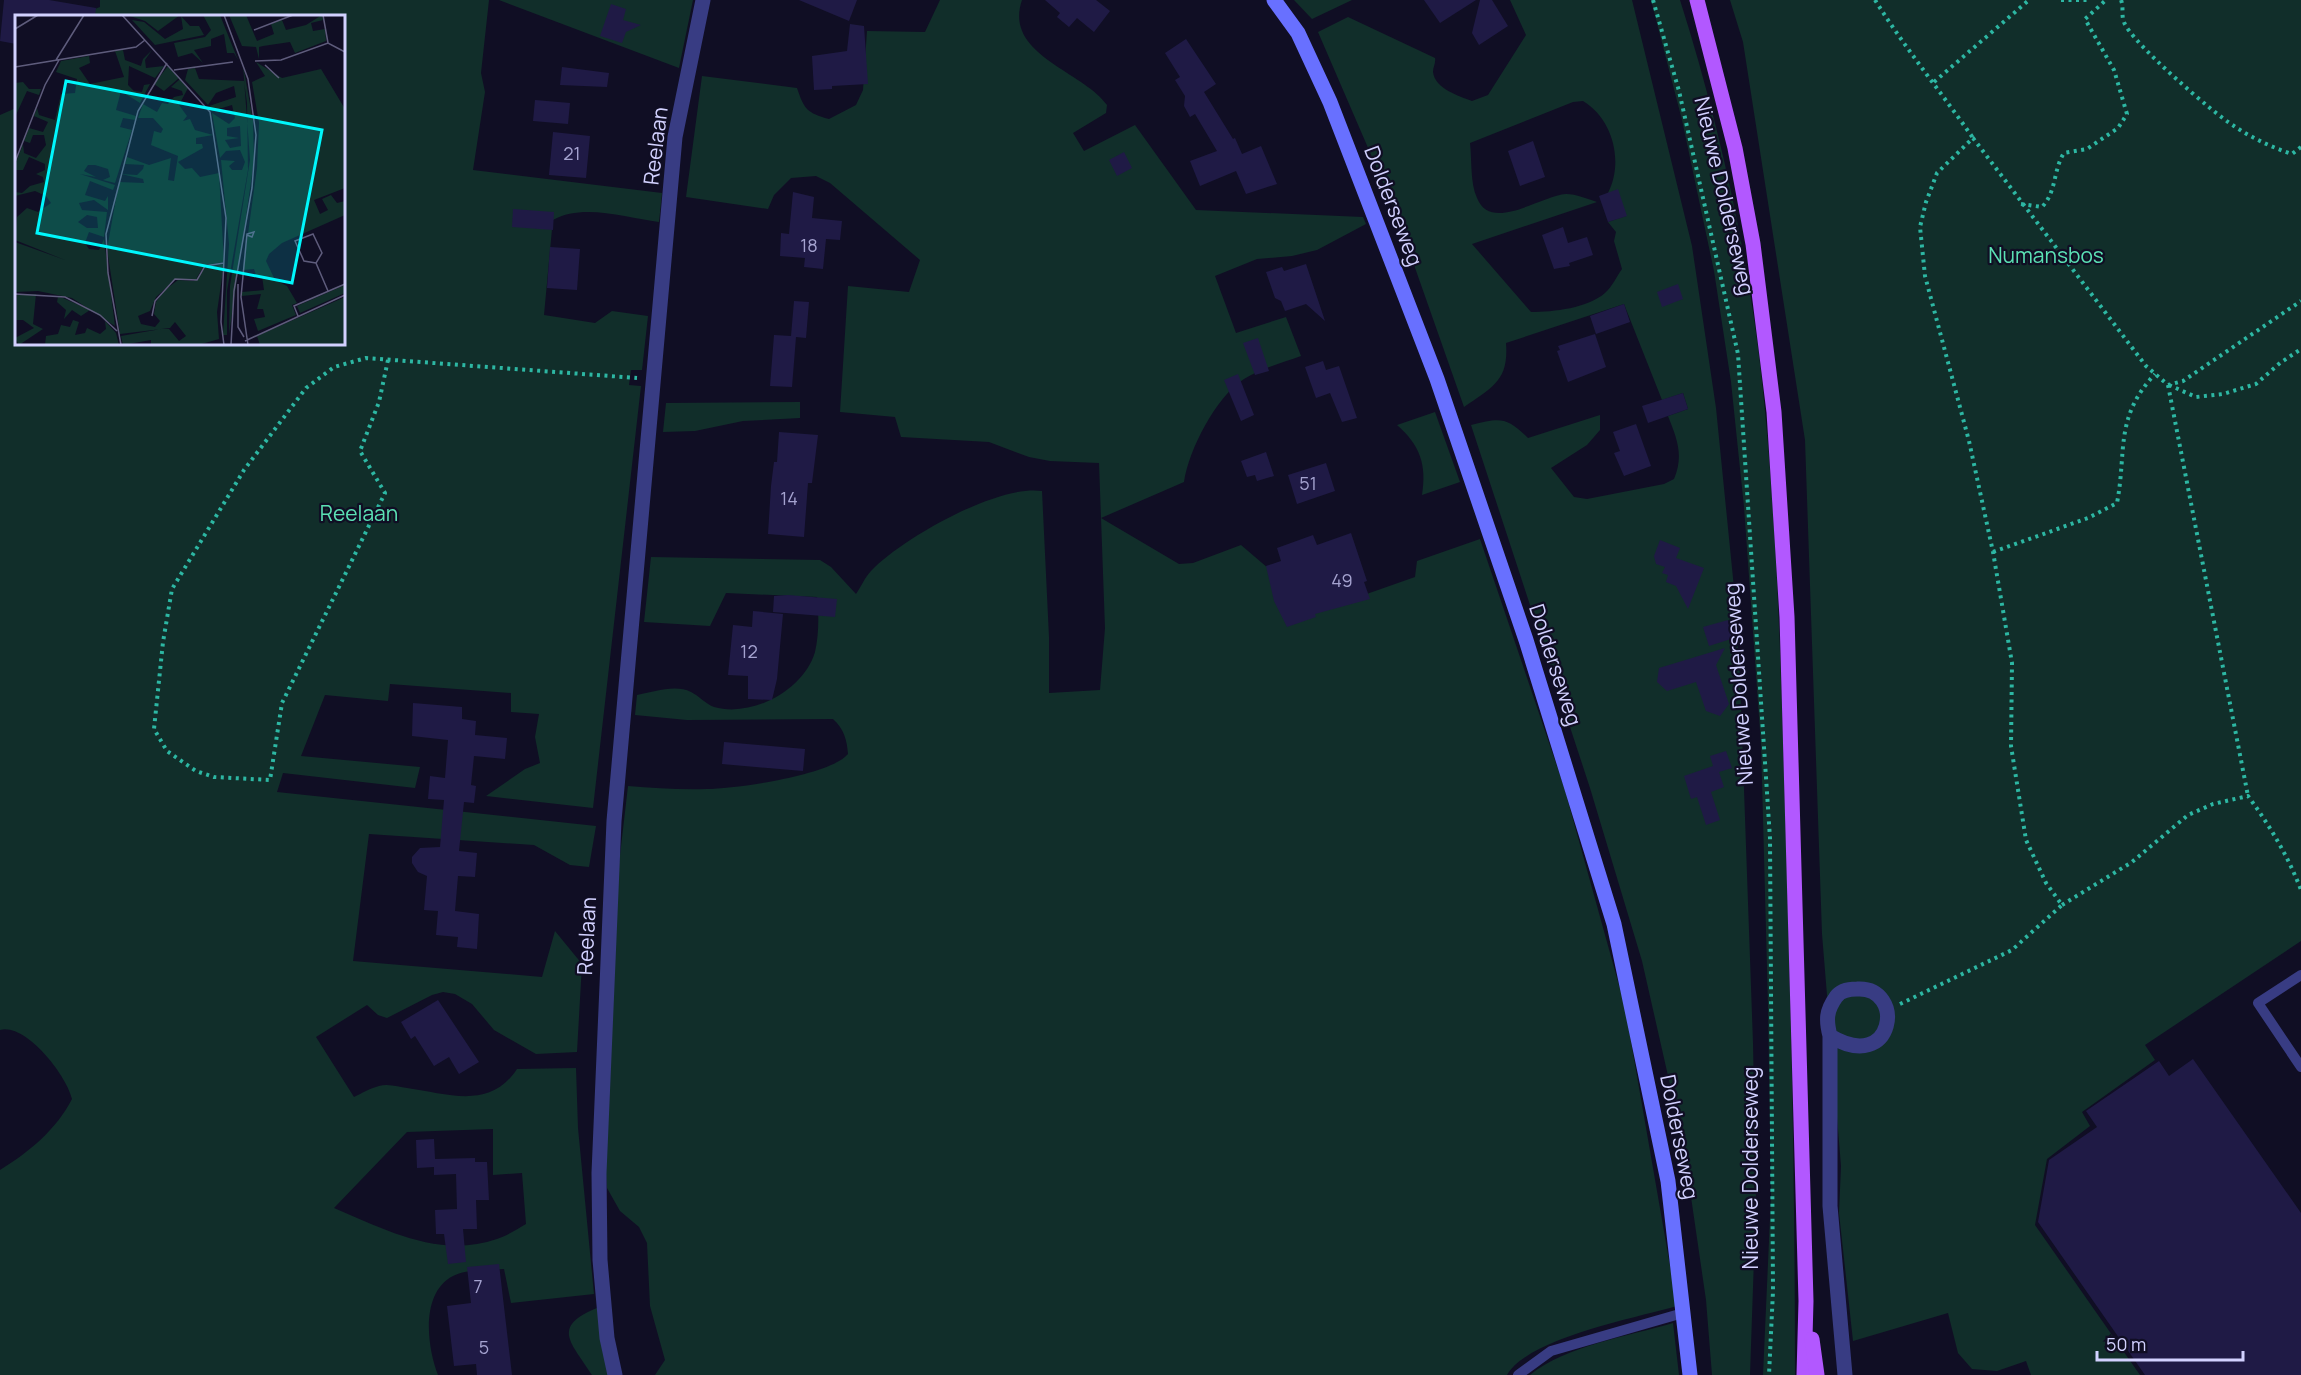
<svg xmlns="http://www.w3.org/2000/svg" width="2301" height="1375" viewBox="0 0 2301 1375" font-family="Manrope,sans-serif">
<rect width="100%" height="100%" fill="#100e24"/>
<g fill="#112e2a" fill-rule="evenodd">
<path d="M100,0H489L481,73L485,92L473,170L662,193L659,222C627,218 583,203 553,220L552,229L544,315L595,323L612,311L648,316L642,370H631L629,385L641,386L593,808L486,796L525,769L540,763L535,737L539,714L511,712V693L390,684L388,701L325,695L301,756L420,767L415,788L283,773L277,792L596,826L589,867L570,865L534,845L369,834L353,961L542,977L555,931L582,964L577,1052L536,1054L494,1030L472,1004L455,994L443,992L432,995L387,1018L378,1015L367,1005L316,1037L354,1097C362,1093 371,1088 379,1086C388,1083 399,1087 407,1088C449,1094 490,1110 517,1069L576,1068L578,1128L594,1294L511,1303L504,1269C489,1270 466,1269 453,1276C420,1293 427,1347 438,1375H0V1170C29,1152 56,1130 72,1099C67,1076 26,1023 0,1030V115L16,108V344H344V16H77L100,7ZM493,1129V1175L522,1173L526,1224C517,1229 507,1236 497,1239C440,1259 386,1230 334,1208L407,1132Z"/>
<polygon points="499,0 693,0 679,68"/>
<path d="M940,0H1022C1003,55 1083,71 1107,105L1106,113L1073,133L1084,151L1135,125L1196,210L1363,217L1366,224L1317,250L1292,256L1257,259L1215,276L1236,333L1286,317L1301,356C1282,363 1261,368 1244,379C1216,397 1189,449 1184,482L1101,518L1179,564L1193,563L1241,545L1315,608L1324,609L1415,577L1417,561L1480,539L1564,787L1625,1007L1677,1306C1636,1318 1528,1338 1507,1375H655L665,1360L650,1306L647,1243L639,1227L620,1211L607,1188L602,1118L617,881L628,786C654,788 681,790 707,789C736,789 831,775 848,754C847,740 844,729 833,719L687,720L635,715L637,695C654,692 675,684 691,692C699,696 706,704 714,707C752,718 804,690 815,652C819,635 819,614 817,597L726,593L710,626L644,622L651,557L820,560L831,567L856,594C861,587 865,577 871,571C901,539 998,484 1042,491L1049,637V693L1100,690L1105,628L1099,463L1050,461L1029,457L989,442L901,437L895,417L840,412L848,286L909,292L920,260L830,183L816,176L791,178L774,195L768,209L686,197L702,76L797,88C804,109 807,113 829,119L856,105L863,90L867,31L925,32Z"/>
<polygon points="1294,0 1352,0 1312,19"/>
<path d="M1510,0H1632L1692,246L1716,408L1734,588L1740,677L1753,1043L1756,1200L1750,1375H1712L1706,1300L1683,1142L1642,961L1590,788L1471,425C1500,418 1506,416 1528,438L1600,415V430L1587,445L1551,468L1574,497L1587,499L1664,484L1674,479C1684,455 1677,439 1668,416L1688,409L1683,393L1662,400L1624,304L1506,343C1509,381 1492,387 1464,407L1394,208L1318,32L1348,17L1435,58C1436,63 1433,67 1433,72C1435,89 1459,96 1472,101L1488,95L1526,35ZM1583,101C1613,119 1624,162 1608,193L1626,216L1608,222L1616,232L1614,241L1622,269C1617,276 1612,287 1605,293C1588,308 1554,312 1531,312L1472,244L1597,202C1588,199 1576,194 1566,194C1540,196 1491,233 1477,198C1470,183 1472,160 1470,143L1573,102Z"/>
<path d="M1651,0H1680C1719,123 1748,253 1762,381C1777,523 1781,668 1785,811C1791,999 1795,1187 1795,1375H1763L1771,1196L1768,1006L1761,744L1744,507L1731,382L1714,271L1682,120Z"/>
<polygon points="1730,0 2301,0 2301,941 2145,1045 2155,1060 2082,1112 2090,1126 2047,1159 2035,1225 2140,1375 2031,1375 2026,1361 1997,1371 1972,1369 1958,1353 1948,1313 1853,1341 1839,1213 1841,1166 1822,934 1805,440 1743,42"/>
<polygon points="800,402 800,418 743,421 695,431 663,432 666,403"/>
<path d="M1435,412L1460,482L1422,495C1427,465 1420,445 1397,425Z"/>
<path d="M597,1308L609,1375H592C572,1343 550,1327 597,1308Z"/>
<path d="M1673,1323L1679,1375H1530C1565,1346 1629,1336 1673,1323Z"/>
</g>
<g fill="#1f1a45">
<polygon points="4,0 49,0 96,8 95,16 16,16 16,44 0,41"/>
<polygon points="799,0 857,0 849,21"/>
<polygon points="1045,0 1096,0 1110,11 1094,32 1077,18 1069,27 1057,17 1060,13"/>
<polygon points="1424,0 1476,0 1440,23"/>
<polygon points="1480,0 1492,0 1508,26 1479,45 1472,33"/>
<polygon points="611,4 626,9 623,20 641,25 626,32 622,43 600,36"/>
<polygon points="850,24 864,26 868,84 832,86 832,89 814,90 812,56 847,51"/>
<polygon points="1186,39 1216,84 1204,92 1233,139 1235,138 1242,154 1261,146 1277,184 1246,194 1236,171 1200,186 1190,161 1217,151 1195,114 1190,117 1184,106 1185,96 1175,80 1180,77 1165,53"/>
<polygon points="562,67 609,73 607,87 560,85"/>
<polygon points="535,100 570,103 568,124 533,121"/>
<polygon points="553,132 590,136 586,178 549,175"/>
<polygon points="1533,141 1545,177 1520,186 1508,151"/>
<polygon points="1124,152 1132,168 1117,176 1109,160"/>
<polygon points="1618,189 1627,216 1608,222 1599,196"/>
<polygon points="793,192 814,197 812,218 842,221 840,240 826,239 823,269 804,267 805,258 780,256 781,233 789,234"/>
<polygon points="513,209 554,212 553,230 512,227"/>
<polygon points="1563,227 1568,243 1587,237 1593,255 1569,263 1570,266 1554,269 1542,235"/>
<polygon points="550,247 580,249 577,290 547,288"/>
<polygon points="1306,264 1325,321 1306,304 1285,311 1281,301 1275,298 1266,272 1282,267 1284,271"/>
<polygon points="1678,284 1683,299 1662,307 1657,292"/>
<polygon points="794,301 809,302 806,338 796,337 792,387 770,386 774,335 791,336"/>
<polygon points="1624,304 1630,322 1596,334 1590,316"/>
<polygon points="1595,334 1606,367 1568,382 1557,351 1560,350 1558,346"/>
<polygon points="1258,338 1269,371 1255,375 1243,343"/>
<polygon points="1323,361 1326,370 1339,366 1357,418 1342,422 1330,393 1316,398 1305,367"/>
<polygon points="1238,374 1254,415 1241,421 1224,380"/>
<polygon points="1683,393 1688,409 1648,423 1642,406"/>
<polygon points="1636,424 1651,466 1624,476 1614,453 1620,451 1613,432"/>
<polygon points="779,432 818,435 812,483 808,483 804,537 768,534 771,486 774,462 777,462"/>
<polygon points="1266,452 1274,476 1257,481 1255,475 1247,477 1241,461"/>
<polygon points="1326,463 1335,491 1297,504 1288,475"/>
<polygon points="1351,533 1367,581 1364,582 1370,599 1315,614 1316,617 1287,627 1274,601 1266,566 1281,561 1277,548 1313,535 1317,545"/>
<polygon points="1660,540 1680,548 1676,558 1704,568 1688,609 1676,586 1666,582 1668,575 1662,573 1665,567 1656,564 1654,556"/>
<polygon points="788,595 837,599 835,617 773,612 774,596"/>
<polygon points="753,611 783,614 777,679 772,700 748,699 748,676 728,675 733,625 752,627"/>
<polygon points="1728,620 1734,638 1709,646 1703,627"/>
<polygon points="1725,648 1716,665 1729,704 1720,716 1706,711 1696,682 1667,691 1657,682 1659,668"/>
<polygon points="413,703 462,707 462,719 476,721 475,735 507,738 505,759 474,756 471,785 476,786 474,803 464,802 459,851 477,853 475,877 458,876 455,911 479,914 477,949 457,947 458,937 436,935 438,911 424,910 427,876 418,872 412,863 412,857 420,848 440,847 444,800 428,799 430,776 445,778 448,740 412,736"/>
<polygon points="724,742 805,749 803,771 722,764"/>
<polygon points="1726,751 1732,768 1719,772 1724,787 1711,792 1720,820 1706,825 1697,797 1691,799 1684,776 1713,766 1710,756"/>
<polygon points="438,1000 479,1062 459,1074 449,1057 434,1066 415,1036 411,1039 401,1022"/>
<polygon points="2193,1059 2301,1213 2301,1375 2145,1375 2038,1222 2049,1160 2097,1127 2086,1111 2159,1061 2169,1076"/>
<polygon points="434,1139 435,1159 475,1158 475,1162 487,1162 489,1200 476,1200 477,1229 463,1229 466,1262 448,1264 444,1234 436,1234 435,1210 457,1209 456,1174 434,1175 434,1167 417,1168 416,1140"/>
<polygon points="499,1264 512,1375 477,1375 476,1364 454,1366 447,1306 471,1303 467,1267"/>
</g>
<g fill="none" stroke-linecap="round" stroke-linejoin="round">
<g stroke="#2db7a3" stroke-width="4" stroke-dasharray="3 4.5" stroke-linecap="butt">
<polyline points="1653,0 1679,91 1738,354 1770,838 1773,1291 1769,1375"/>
<path d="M1875,0C1905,48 1941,92 1973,138"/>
<polyline points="2061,0 2089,0"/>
<path d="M2121,0C2124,8 2121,15 2124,22C2130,41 2214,114 2234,126C2252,138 2271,147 2292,154L2301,147"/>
<polyline points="1934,82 2029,0"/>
<path d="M2021,204L2042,207C2057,191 2053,170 2064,153L2087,149L2118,128L2127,114L2114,70L2085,19L2106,0"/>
<polyline points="388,360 379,402 360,451 385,493 282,703 270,780 214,777 196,771 167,751 154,729 163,642 172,589 244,470 306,388 334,367 366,358 637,378"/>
<polyline points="2168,385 2248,796"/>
<polyline points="2169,385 2196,397 2223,394 2256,384 2280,363 2301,349"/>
<path d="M1993,552L2088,518L2117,503C2127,451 2114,418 2155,374"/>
<path d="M2062,905L2132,862L2188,815L2213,804L2248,796C2270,826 2288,856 2301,890"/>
<polyline points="1900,1004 2012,950 2062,905 2046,883 2026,840 2011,746 2012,663 1993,552 1969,441 1925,276 1920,227 1926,202 1937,173 1973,138 2146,366 2168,385 2183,381 2301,301"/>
</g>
<g stroke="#383c83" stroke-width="10">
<polyline points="2301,975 2258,1003 2301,1067"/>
<polyline points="1518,1375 1551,1351 1683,1313"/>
</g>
<g stroke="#383c83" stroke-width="15">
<path d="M1830,1036C1895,1075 1906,986 1857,989C1849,989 1840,991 1836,997C1826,1011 1826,1020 1830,1036V1206L1845,1375"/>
<polyline points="615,1375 607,1338 600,1260 599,1173 614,821 675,137 703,0"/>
</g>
<polyline stroke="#6870ff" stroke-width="15" points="1274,0 1298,33 1330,102 1437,379 1526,640 1614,924 1668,1181 1690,1375"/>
<g stroke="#b258ff" stroke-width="15">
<polyline points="1697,0 1735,148 1753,244 1774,412 1787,617 1806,1301 1804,1375"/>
<polyline points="1812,1339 1817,1375"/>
</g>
</g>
<g text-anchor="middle" stroke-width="4.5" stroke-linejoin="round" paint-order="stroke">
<g font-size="18" fill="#a5a3d0">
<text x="572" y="160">21</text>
<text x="809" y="252">18</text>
<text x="1308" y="490">51</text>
<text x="789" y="505">14</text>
<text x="1342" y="587">49</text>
<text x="749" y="658">12</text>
<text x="478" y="1293">7</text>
<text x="484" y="1354">5</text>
</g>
<g font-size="21" fill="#d2d1ff" stroke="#100e24">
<text transform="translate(656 146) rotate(-83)" y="7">Reelaan</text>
<text transform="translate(1724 196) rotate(77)" y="7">Nieuwe Dolderseweg</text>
<text transform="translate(1393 206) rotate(69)" y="7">Dolderseweg</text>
<text transform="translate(1555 665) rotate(72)" y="7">Dolderseweg</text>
<text transform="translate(1739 684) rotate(-94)" y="7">Nieuwe Dolderseweg</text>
<text transform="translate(587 936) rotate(-87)" y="7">Reelaan</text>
<text transform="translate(1679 1137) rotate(79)" y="7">Dolderseweg</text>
<text transform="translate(1751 1168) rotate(-90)" y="7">Nieuwe Dolderseweg</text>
</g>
<g font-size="21" fill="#5be1b4" stroke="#100e24">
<text x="2046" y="263">Numansbos</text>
<text x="359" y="521">Reelaan</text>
</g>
</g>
<g transform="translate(15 15)">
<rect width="330" height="330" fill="#100e24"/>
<path d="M112,0H165L143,16L130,6ZM188,0H205L223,45L219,38H212L209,19L196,24V31L179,35L188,48L177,38L163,42L159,28L190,22L196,15ZM214,0H231L242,26L259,19L256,9L267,5L271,15L291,10L307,0L308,5L296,8L298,16L310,14L311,26L280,38L275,27L248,31L244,32V44L241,32L227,31ZM166,1L175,11H184L189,20L140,30L117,5L129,7L150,24L168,14ZM108,35L110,45L126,51L128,44L137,35L130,45L131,53L149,51L140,63L114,51L113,70L119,76L127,77L129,70L135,69L125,88L106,76L101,95L121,101L120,105L108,103L105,112L117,115L100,168L88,165L95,162L93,154L80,150H73L69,156L81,162L65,159L100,170L98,175L75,166L70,180L90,186L93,181V195L79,185L64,188L67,195L92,197L89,222L74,217L70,228L74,234L84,235L89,224L100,311L57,283L23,276L0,277V227L50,245L0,225L2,202L12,193L23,197L36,188L31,181L20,176L0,181V177L7,178L15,171L29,167L28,162L21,159L30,155V149L14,142L8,155H0V150L8,129L9,138L21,143L31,130L29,120H18L15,128L9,126L14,113L28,117L33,107L19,101L22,93L24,100L40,105L46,79L60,78L62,64L41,57L46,46L74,41L75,48L64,53L75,69L109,62L100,36ZM72,200L82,202L83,213H72L63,207ZM241,47L267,63L306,54L330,94V173L299,185L305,199L313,195L307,184L316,180L322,188L330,186V200L267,228L254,239L251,246L260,265L272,271L282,288L277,290L281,300L243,316L239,304L250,302L248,294H242L246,279L227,281V277L249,275L247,261L241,260L239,254L228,255L242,153L244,108L237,67L250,61ZM228,50L238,106L239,146L214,319L215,271L235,145ZM153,51L164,63L149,76L139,69ZM180,53L184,64L229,66L232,88L233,155L212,276V320H208L214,229L206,145L220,146L214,151L217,155H227L230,147L225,135L211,136L205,143L197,98L214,109L220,103L217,90L197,96L194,91L221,82L219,71L201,78L193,90L170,65L173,54ZM225,111L226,131L215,133L210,125L224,123L212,121V113ZM165,64L173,73L164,90L172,101L168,106L175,104L180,115L198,120L181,123V129H187L188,133L163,147L170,154L177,153L185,162L204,158L209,247L190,250L180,265L161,264L141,282L135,296L123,301L126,309L140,312L145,306L139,299L141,287L150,275L163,265L179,266L190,253L209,249L202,297L204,324L183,330H136V325L108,330L106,321L146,314H154L164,326L171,321L160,307L155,313L105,319L92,234L104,167L129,168L128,164L106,159L122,160L128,154L129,150L110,149L112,142L134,150L156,143L153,165L159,166L163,141L136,130L139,116L146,118L148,114L138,103H123L128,89L142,97L147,88L153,89L159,82L168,80L167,76L156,72ZM8,67L14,74H26L24,80L12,76L0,102V68ZM330,270V278L285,298L282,291ZM21,279L18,309L28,314L4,330L0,323L19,313L8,305H1L2,280ZM43,282L48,283L75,295L66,301L57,295L49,304L51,295L42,287ZM330,282V330H245L242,321ZM58,305L64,307L60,320L70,318L72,313L85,319L91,314L90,306L101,318L104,330H30L31,321L43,319L46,310L55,312Z" fill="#112e2a" fill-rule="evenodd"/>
<path fill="none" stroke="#5e5c7c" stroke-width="1.5" d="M107,0L195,97L211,203L206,307L209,330M209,0L233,64L241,120L237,173L219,276L216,330M308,0L313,28M0,14L23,0M239,15L278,0M41,45L69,0M240,46L266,45L313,28L330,37M250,50L264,63M0,52L121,32L130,25M159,55L218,47M0,147L30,70L44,45M232,220L237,222L239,217L232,219L226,282L233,330M301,248L289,246L280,226L298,219L307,238L301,248L313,276M223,269V312L229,322M0,279L50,282L85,300L102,316M137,301L140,286L160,264L182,265L190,251L209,248M283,301L279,291L330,269M230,326L330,280M106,330L93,258L91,219L123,96L152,48"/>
<path fill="#00f7fc" fill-opacity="0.15" stroke="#00f7fc" stroke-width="3" d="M51,66L307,115L277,268L22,218Z"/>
<rect width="330" height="330" fill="none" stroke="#d2d1ff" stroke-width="3"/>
</g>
<path d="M2097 1351v9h146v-9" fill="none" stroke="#d2d1ff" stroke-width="3"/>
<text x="2106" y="1351" font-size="18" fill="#d2d1ff" stroke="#100e24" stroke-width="4.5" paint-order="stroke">50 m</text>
</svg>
